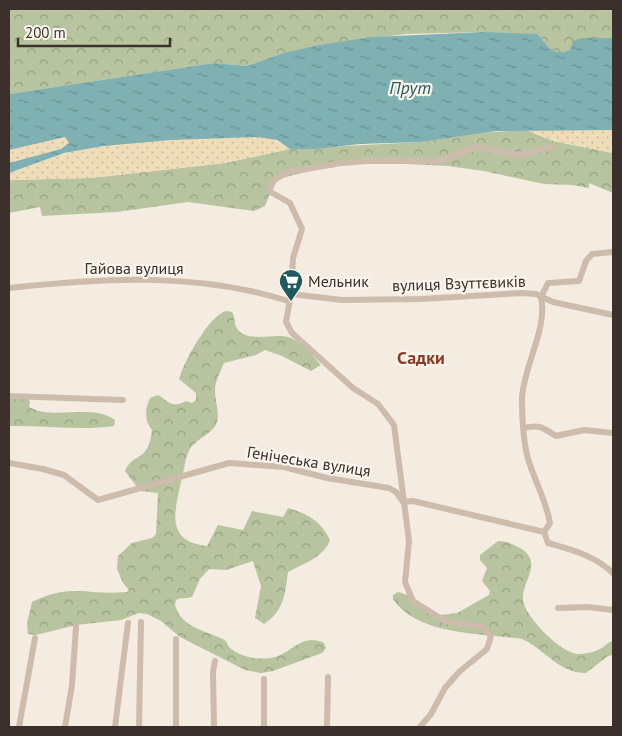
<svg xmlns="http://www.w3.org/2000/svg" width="622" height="736" viewBox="0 0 622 736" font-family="'PT Sans',sans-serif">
<defs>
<pattern id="forest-crowns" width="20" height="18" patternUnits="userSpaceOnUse" patternTransform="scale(1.25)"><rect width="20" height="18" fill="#b8c4a0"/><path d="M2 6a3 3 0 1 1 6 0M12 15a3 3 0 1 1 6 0" fill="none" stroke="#97a083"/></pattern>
<pattern id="sand-dots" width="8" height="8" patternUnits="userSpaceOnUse" patternTransform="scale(1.25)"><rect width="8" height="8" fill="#efdcb8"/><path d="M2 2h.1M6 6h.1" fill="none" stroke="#cebd9e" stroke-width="1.8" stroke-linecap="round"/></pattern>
<pattern id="water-ripples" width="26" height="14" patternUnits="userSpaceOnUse" patternTransform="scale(1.25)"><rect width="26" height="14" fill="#7fb0b2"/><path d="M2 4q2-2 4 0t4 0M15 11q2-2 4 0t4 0" fill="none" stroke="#699091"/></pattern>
</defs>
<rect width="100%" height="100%" fill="#f4ebe1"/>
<g fill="url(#forest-crowns)">
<path d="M9,9H613V38H581C577,42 572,50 567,52C555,56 546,48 541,38L483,32L406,34L318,45L283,53L247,66L214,63L9,94Z"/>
<polygon points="526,130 553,141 613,153 613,193 589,183 589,188 572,185 544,184 484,171 448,166 363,162 322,168 282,178 274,184 265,206 254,211 188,202 117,212 42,216 40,207 9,213 9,180 91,178 225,163 290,149 420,142 473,133"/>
<path d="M226,311L232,312C235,317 234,322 236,327C245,344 273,333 288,337C300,340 313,356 321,365L311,371L282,356L265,350L256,355L224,363C221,370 216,380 215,388C214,399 220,411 217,422C213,434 197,438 190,449C185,457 184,472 181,482C174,513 166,542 207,546L218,525L243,530L252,511L283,517L288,508C308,514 321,521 330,540C324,557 303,564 288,572C285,594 284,611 264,624L255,618L261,586L253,561L226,570L209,569L200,579L192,597C186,599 181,597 176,600L175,605C182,628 204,630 223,639C228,642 227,645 230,648C240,657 259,660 271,658C291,655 301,632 324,643L326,648L322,653L273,671L261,673L245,670L180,637L161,621L147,614L139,613L121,620L76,625L36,635L28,634L27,623L32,602C71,582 89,596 127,592L129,590L123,583L117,569L118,556L132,543L152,538L156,534L158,493L140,491L125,471C131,457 139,460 146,450C150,445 151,436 152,430C144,420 145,409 150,398L158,395C170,402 172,409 186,401L192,403L196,400V393L179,379L181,373C187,357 209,316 226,311Z"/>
<path d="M18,397H27L30,402L29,407C55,421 91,403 115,420L114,426C79,431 44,425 9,426V399Z"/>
<path d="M498,541C505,541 510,543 516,546C549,561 517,584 524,604C529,620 561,653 578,654C584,654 595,652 600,649C606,646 607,642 613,641V655L608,656L586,673C558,673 545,649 522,639C483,633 417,636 393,599V595L398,592L411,596L425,609L441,615L457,613L489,595L490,591L482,581L487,568L480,560V555Z"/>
</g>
<g fill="url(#sand-dots)">
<polygon points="526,130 613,130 613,153 553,141"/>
<path d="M251,136L271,138L290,149L225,163L91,178L9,180V173C27,167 45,159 63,154C116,137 196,138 251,136Z"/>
<polygon points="65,137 69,143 61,149 9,163 9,150"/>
</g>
<path fill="url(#water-ripples)" d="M483,32L537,34C547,44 552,58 570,50L573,41L581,38H613V130L496,131L420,142L360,144L315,149H290L277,140L257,137L171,140L103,146L64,153L9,173V163L61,149L69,143L65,137L9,150V94L214,63L247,66L283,53L318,45L373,37Z"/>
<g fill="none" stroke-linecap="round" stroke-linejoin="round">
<g stroke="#cdbbac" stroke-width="6">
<path d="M9,288C102,278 198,272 288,301"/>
<polyline points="291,294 293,258 302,229 290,203 269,191 274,180 288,172 341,163 367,161 440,161 477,147 517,155 552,147"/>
<path d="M541,297C548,328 524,365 522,398C522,418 523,443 529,462C536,483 546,501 550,523L544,532"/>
<polyline points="541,297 548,283 579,281 586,261 592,254 613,252"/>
<polyline points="9,396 123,400"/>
<path d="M524,428C540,424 543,428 556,436L584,430L613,433"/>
<path d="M9,463L43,469L64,475L98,500L229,463L284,467L327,478L389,488L396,492L403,502L413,501L544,532L548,543C572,550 594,555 613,573"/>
<polyline points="558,608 588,607 613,610"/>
<polyline points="176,639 176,727"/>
<polyline points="264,679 264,727"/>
<polyline points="19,727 35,638"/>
<polyline points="65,727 72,685 76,627"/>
<polyline points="115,727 128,623"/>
<polyline points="139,727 141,622"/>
<polyline points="214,727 213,672 215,661"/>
<polyline points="327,727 328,677"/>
<polyline points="420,727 431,714 445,688 459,672 487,649 491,636 482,627 445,621 413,601 405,582 409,541 394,425 378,404 353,388 292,333 286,322 291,294 342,300 421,299 522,293 536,294 553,302 613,315"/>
</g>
</g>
<defs>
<g id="supermarket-pin" transform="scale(1.25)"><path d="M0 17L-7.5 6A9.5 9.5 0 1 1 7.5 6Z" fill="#1f5a5e" stroke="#fbf5ee"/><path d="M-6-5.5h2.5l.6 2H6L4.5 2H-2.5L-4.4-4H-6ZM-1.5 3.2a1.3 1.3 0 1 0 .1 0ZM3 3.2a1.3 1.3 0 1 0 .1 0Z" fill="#fff"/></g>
</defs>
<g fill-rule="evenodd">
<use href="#supermarket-pin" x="291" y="281"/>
</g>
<g text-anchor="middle" stroke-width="4.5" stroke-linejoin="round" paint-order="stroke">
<g font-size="16" fill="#3b302b" stroke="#fbf5ee">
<text x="134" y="274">Гайова вулиця</text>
<text transform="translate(459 283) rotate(-2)" y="6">вулиця Взуттєвиків</text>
<text transform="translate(309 461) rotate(9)" y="6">Генічеська вулиця</text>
</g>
<g font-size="16" fill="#3b302b" stroke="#fbf5ee" text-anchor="start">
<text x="308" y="287">Мельник</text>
</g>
<g font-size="18" font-style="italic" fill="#1f5a5e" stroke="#fbf5ee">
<text x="410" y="94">Прут</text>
</g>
<g font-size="18" font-weight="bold" fill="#8c3b22" stroke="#fbf5ee">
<text x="421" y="364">Садки</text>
</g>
</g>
<rect width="622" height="736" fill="none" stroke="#3b302b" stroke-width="20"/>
<path d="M18 38v8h152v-8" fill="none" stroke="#3b302b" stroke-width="2.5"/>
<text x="25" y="38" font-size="15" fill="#3b302b" stroke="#fbf5ee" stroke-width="4" paint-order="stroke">200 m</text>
</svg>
